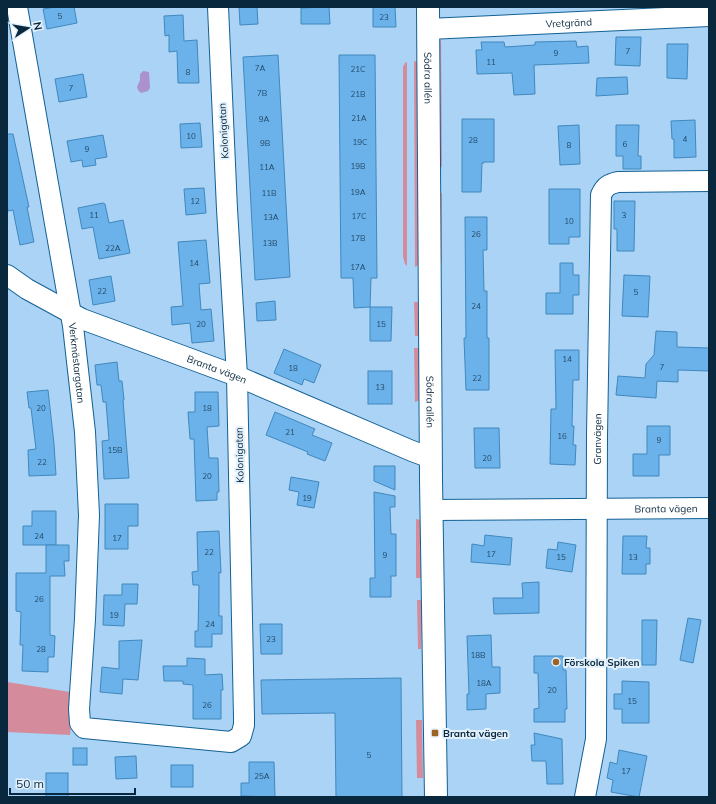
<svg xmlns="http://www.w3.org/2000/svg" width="716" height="804" viewBox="0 0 716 804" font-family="Mulish,sans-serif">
<rect width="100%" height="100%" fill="#aad3f6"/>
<g fill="#d48c9d">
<polygon points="441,40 442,167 438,165 437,42"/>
<polygon points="414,61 419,62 419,265 415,267"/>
<polygon points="407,62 407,266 405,264 403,257 403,67 405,63"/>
<polygon points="437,192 442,193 442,263 438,263"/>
<polygon points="414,302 420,302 420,336 415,336"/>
<polygon points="414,348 419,348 420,400 415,402"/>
<polygon points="416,519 420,520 421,578 416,578"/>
<polygon points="417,600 422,600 421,649 418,649"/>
<polygon points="7,682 70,692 72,715 70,735 7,732"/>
<polygon points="416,720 422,720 423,778 417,778"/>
</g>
<polygon fill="#ac91cf" points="143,71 149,72 150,88 148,91 141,93 138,90 137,87 140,80 140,74"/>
<g fill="#6cb2ea" stroke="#4188bd">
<polygon points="56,7 74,7 77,23 47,29 43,9"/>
<polygon points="239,7 257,7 258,24 240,25"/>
<polygon points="329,7 330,24 301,24 301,8"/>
<polygon points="373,7 395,7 396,27 373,27"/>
<polygon points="183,15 184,41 197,40 199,83 178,83 177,51 169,52 169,35 165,36 164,16"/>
<polygon points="616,37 641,37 640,66 615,65"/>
<polygon points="576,41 577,47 588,46 589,63 534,65 535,94 514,95 512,73 477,74 476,50 482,50 481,42 504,42 505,47 535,45 535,42"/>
<polygon points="667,44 688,44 687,79 667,78"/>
<polygon points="278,55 290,277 255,280 243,57"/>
<polygon points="339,55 375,55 377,278 371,278 370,307 354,308 353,278 341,278"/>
<polygon points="83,74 87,97 59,102 55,79"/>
<polygon points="627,77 628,94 596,96 597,78"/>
<polygon points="462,119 494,119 494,162 484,162 484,163 482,163 481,192 462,192"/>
<polygon points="695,120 696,157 674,158 674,139 672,139 671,121"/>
<polygon points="200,123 202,147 181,148 180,124"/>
<polygon points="579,125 580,164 560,165 558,126"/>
<polygon points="616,125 639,125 638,156 641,156 641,169 623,169 623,156 616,156"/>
<polygon points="7,134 13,134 29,207 27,207 34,242 20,245 13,210 8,211 7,204"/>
<polygon points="103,135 107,157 95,159 96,165 83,167 82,160 71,162 67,141"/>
<polygon points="204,188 206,213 186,215 184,189"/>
<polygon points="549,189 580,189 580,237 569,237 569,244 549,244"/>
<polygon points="614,201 635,201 634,251 617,251 617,229 614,229"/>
<polygon points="103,203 105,204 109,223 123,220 130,253 99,259 93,227 82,229 78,208"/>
<polygon points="465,217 487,217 487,250 483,250 484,291 487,291 487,338 489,338 489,390 466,390 464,338 466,338"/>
<polygon points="206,240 210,283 199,284 201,310 211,309 214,341 192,343 190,323 172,325 171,307 183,306 178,242"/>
<polygon points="560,263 573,263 573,275 579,275 579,295 573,295 573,314 546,314 546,293 560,293"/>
<polygon points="624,275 650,276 648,317 622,316"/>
<polygon points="111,276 115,301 93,305 89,280"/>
<polygon points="275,301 276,320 257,321 256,303"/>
<polygon points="370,307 392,307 391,341 370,341"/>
<polygon points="656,331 677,332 677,347 709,348 709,371 678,370 678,382 657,381 656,398 616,395 618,376 645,378 646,364 654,355"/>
<polygon points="284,349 321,365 314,383 304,379 302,385 274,373"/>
<polygon points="555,350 579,350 579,380 573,380 572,426 574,426 573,445 576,445 575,465 550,464 551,409 556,409"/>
<polygon points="117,362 119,381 122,381 124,400 123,400 129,478 104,479 102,441 109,440 106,402 103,402 101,385 97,385 95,365"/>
<rect x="368" y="371" width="24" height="33"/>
<polygon points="48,390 54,444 56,475 29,476 28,450 36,449 31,408 29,408 27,392"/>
<polygon points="195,392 218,392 219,426 207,427 209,458 218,458 219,492 217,492 217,500 196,501 194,439 190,439 188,412 195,412"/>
<polygon points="275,412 315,429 312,435 332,443 325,461 307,454 308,452 266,435"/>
<polygon points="647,426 670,426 670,455 659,455 659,476 633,476 633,454 647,454"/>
<polygon points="474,428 499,428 500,468 475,468"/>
<polygon points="374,466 395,466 395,490 374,481"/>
<polygon points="291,477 319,482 314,508 297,505 299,492 289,490"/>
<polygon points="374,492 395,496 395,507 390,507 391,534 396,534 396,576 391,576 391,597 370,597 370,578 375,578"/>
<polygon points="105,504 138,504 138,526 128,526 128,549 105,549"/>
<polygon points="32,511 56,511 56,545 23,545 23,526 32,526"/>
<polygon points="219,531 221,573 219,572 219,616 222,616 222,634 212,634 212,647 195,647 195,631 198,631 199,585 193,585 192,572 198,571 197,532"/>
<polygon points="485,535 512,538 510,565 471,562 472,544 484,546"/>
<polygon points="623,536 647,536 646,548 650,548 650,564 646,564 646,574 622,574"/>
<polygon points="558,542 576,545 572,572 546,568 548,549 557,550"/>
<polygon points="46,545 69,545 69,561 64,561 65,576 50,576 50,635 55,636 54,657 48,657 48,672 22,671 23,645 20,645 21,612 16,611 16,573 46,573"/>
<polygon points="539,582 539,613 494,614 493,598 523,598 522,583"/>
<polygon points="122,584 138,584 137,604 125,604 124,626 103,625 104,595 122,595"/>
<polygon points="688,618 701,620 693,663 680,660"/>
<polygon points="642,620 657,620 656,665 642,665"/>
<polygon points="260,624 282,624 282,654 261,654"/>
<polygon points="491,635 492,667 500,667 500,693 486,694 486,709 467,710 467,694 469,694 467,636"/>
<polygon points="142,640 138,680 123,679 122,694 100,692 102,667 119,669 119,641"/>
<polygon points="534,656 563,656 563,670 566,670 567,709 565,709 565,722 534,722 534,709 539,708 538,673 534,673"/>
<polygon points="187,658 205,659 205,675 222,674 223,690 221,690 221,719 193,719 193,685 183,684 183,681 164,681 163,666 187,666"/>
<polygon points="401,678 402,797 336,797 335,713 262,714 261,680"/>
<polygon points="622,681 649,682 649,723 622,723 622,709 614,709 614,694 622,694"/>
<polygon points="534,733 562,739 563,784 547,784 546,761 532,761 531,745 535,745"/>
<rect x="73" y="748" width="14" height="17"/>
<polygon points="619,750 647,756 639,797 611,792 613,780 607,778 610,762 617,764"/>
<polygon points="136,756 137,778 116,779 115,757"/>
<polygon points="249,762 274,762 275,797 241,796 241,783 249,783"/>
<rect x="171" y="765" width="22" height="22"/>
<rect x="46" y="773" width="22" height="24"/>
</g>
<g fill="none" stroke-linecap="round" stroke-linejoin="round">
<g stroke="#136194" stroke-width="22">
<g id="street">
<path id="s1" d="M17,7L73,326L85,432L89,515L85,619L79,709L80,723L84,728L231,742L241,736L244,725V717L237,376L227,209L218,7"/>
<path id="s2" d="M428,29L709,16"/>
<path id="s3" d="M7,275L27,289L82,319L237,376L412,451L431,458"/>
<path id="s4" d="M431,510L709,508"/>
<path id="s5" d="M585,797L596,739L597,436L601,195C605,186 609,184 618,182L709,181"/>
</g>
</g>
<g stroke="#136194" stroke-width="24">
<g id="secondary">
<path id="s6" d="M428,7L431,480L436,797"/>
</g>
</g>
<use href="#street" stroke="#fff" stroke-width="20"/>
<use href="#secondary" stroke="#fff" stroke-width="22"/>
</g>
<g fill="#9e6324" stroke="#e3f1fc" stroke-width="1.5">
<circle cx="556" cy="662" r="4"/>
<rect x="431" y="729" width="8" height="8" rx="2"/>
</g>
<g text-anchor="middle" stroke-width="4" stroke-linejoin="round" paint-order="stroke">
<g font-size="8" fill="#224a69">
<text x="60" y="19">5</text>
<text x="384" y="20">23</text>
<text x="628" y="54">7</text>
<text x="556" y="56">9</text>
<text x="491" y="65">11</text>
<text x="260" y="71">7A</text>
<text x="358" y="72">21C</text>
<text x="188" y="75">8</text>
<text x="71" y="91">7</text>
<text x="262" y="96">7B</text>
<text x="358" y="97">21B</text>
<text x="359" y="121">21A</text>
<text x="264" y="122">9A</text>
<text x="191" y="139">10</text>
<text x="685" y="142">4</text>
<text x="473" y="143">28</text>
<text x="360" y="145">19C</text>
<text x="265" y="146">9B</text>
<text x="625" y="147">6</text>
<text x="569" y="148">8</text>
<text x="87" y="152">9</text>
<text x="358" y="169">19B</text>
<text x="267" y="170">11A</text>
<text x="358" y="195">19A</text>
<text x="269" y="196">11B</text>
<text x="195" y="204">12</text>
<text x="94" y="218">11</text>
<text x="624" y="218">3</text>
<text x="359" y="219">17C</text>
<text x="271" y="220">13A</text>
<text x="569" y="224">10</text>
<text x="476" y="237">26</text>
<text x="358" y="241">17B</text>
<text x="270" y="246">13B</text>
<text x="113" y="251">22A</text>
<text x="194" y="266">14</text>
<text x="358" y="270">17A</text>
<text x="102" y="294">22</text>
<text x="636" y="295">5</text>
<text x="476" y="309">24</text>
<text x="201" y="327">20</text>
<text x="381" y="327">15</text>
<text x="567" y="362">14</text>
<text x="662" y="370">7</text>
<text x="293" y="371">18</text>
<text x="477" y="381">22</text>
<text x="380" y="390">13</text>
<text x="41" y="411">20</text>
<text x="207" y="411">18</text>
<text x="290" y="435">21</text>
<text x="562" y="439">16</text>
<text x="659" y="443">9</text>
<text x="115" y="453">15B</text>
<text x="487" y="461">20</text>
<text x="42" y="465">22</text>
<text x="207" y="479">20</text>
<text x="307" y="501">19</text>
<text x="39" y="539">24</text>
<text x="117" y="541">17</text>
<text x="209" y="555">22</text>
<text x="491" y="557">17</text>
<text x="385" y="558">9</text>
<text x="561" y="560">15</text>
<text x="633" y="560">13</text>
<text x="39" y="602">26</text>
<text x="114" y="618">19</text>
<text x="210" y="627">24</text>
<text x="271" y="642">23</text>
<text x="41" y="652">28</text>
<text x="478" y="658">18B</text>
<text x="484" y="686">18A</text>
<text x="552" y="693">20</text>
<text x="632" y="704">15</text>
<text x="207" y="708">26</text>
<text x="369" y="758">5</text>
<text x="626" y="774">17</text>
<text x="262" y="779">25A</text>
</g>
<g font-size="10" fill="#09283e" stroke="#e3f1fc">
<text dy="4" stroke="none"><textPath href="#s2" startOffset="141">Vretgränd</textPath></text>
<text dy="4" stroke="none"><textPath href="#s6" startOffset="71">Södra allén</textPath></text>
<text transform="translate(223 131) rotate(-93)" y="4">Kolonigatan</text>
<text dy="4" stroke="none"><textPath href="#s1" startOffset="361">Verkmästargatan</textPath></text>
<text dy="4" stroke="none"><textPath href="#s3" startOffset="231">Branta vägen</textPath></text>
<text dy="4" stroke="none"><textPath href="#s6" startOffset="395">Södra allén</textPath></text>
<text dy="4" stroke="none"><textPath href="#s5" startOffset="359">Granvägen</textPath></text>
<text transform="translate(239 455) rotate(-91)" y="4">Kolonigatan</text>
<text dy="4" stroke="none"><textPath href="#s4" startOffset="235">Branta vägen</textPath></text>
</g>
<g font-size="10" font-weight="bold" fill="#09283e" stroke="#e3f1fc" text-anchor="start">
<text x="564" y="666">Förskola Spiken</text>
<text x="443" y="737">Branta vägen</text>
</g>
</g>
<rect width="716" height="804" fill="none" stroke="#09283e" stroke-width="16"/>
<g transform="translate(28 28) rotate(78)" stroke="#e3f1fc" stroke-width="3" paint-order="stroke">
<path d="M0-3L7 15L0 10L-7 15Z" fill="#09283e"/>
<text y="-6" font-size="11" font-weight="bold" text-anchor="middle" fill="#09283e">N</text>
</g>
<path d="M10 788v6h125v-6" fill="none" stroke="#09283e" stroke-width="2"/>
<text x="16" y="788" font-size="12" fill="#09283e" stroke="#e3f1fc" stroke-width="3" paint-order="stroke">50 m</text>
</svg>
